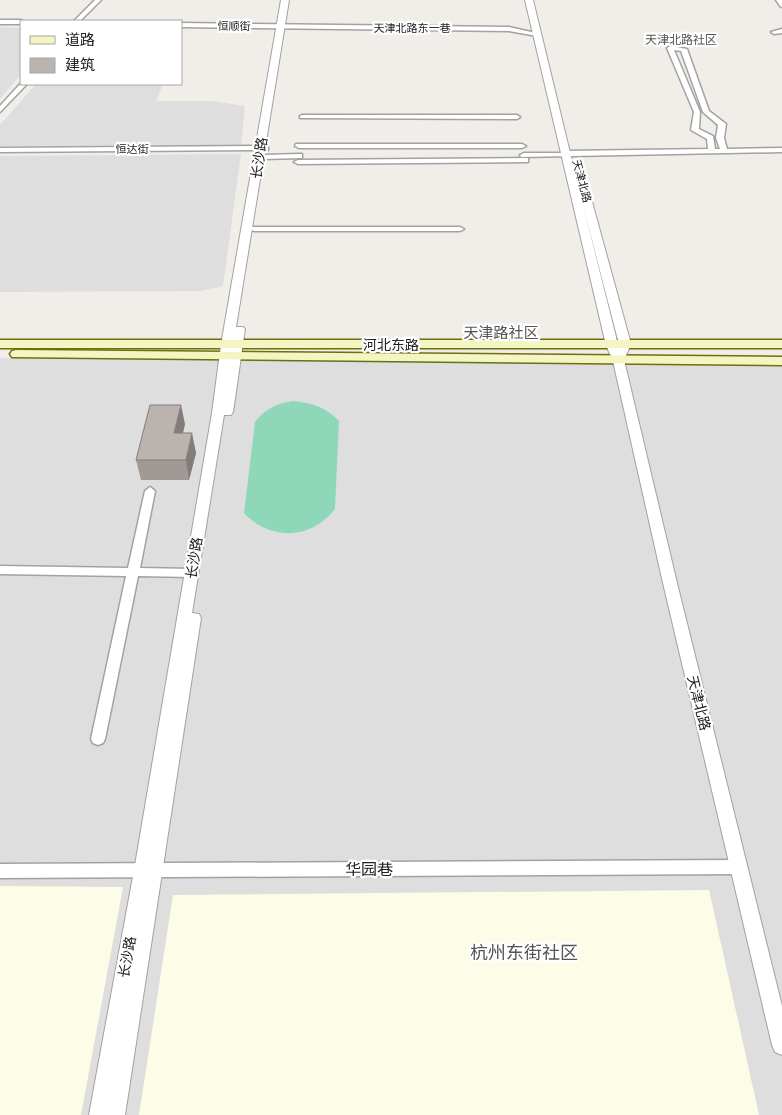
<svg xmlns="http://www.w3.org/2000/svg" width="782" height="1115" viewBox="0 0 782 1115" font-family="'Asap Condensed','Noto Sans SC',sans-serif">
<rect width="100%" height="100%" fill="#f1eee9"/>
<g fill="#dfdede">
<polygon points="0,27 21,28 21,74 0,99"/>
<polygon points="36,84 163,84 156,101 212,101 245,106 241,145 0,146 0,125"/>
<polygon points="241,154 223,286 201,291 0,292 0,156"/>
<polygon points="0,358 782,363 782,1115 0,1115"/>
</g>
<g fill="#fdfce6">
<polygon points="0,886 123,887 81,1115 0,1115"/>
<polygon points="709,890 759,1115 139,1115 173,895"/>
</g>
<path fill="#8ed8b9" d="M293,401C313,403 325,407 339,421L335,509C311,540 270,541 244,513L255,422C264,409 278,403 293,401Z"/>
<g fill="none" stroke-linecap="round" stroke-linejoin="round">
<g stroke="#a2a2a2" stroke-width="3">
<g id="minor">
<polygon points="95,0 101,0 80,21 74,21"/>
<polygon points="776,0 782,0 782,7 780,6"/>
<polygon points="0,20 21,20 23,21 21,21 21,24 0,24"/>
<polygon points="181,23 509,27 540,34 537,36 509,31 181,27"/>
<polygon points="782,29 782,33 774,34 771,32"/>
<path d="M670,46L687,49L709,111L726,124L724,138L727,149L782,148V152L521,157L520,155L524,153H562L566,151L708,149L707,139L691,130L694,112L667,48ZM674,50L681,51L703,112L718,125L716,138L720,149H715L713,136L699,129L700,112Z"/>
<polygon points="21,83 27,84 0,112 0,106"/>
<polygon points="302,115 517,115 520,117 517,119 300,118 300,116"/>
<polygon points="296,144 522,144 526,146 522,148 299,148 295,146"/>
<polygon points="268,146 268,150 265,150 0,152 0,148"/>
<polygon points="299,154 302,154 302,158 263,159 259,157 263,155"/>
<polygon points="528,158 528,162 525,162 298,164 294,162 298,160"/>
<polygon points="251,227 460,227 464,229 460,231 254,231 250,229"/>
<polygon points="150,487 155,491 140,568 192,569 198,573 192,577 138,576 105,739 103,743 98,745 93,743 91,739 126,576 0,574 0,566 128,568 145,491"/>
<polygon points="739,860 744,862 746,867 744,872 739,874 0,878 0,864"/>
</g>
</g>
<g stroke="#a2a2a2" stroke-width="2">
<g id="tertiary">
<polygon points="281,0 289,0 236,327 243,327 245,329 233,412 231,415 224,415 192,613 199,614 201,618 125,1115 89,1115 134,871 212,413 221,345"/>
<path d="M525,0H533L581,198L586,195L591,198L631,344L624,360L677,583L782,1006V1055L775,1052L772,1045L663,583L613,361L606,345ZM583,205L619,344L618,347V345Z"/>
</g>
</g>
<g stroke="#6a710f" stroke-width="3">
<g id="secondary">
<rect x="0" y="340" width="782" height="8"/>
<polygon points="16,350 782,357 782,365 12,357 10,354 12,351"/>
</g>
</g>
<use href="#minor" fill="#fff" fill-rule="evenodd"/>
<use href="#tertiary" fill="#fff" fill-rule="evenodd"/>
<use href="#secondary" fill="#f4f5c3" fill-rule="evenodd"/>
</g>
<polygon fill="#a09a96" points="185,424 183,433 196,453 189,480 141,480 136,460"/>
<g fill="#827d7a">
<polygon points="181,405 185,424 178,452 174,433"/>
<polygon points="192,433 196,453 189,480 186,460"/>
</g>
<polygon fill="#bab3ae" stroke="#827d7a" points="150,405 181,405 174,433 192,433 186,460 136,460"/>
<g text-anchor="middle" stroke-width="4.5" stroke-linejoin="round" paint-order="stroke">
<g font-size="11" fill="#212121" stroke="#fff">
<text transform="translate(234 26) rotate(1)" y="4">恒顺街</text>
<text x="412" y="32">天津北路东一巷</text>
<text x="132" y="153">恒达街</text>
<text transform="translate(582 181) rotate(75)" y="4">天津北路</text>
</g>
<g font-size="12" fill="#545454" stroke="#fff">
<text x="681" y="44">天津北路社区</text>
</g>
<g font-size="14" fill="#212121" stroke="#fff">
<text transform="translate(259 158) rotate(-81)" y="5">长沙路</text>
<text x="391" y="350">河北东路</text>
<text transform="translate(194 558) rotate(-81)" y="5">长沙路</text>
<text transform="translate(699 703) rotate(76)" y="5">天津北路</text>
<text transform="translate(127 957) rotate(-80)" y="5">长沙路</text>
</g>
<g font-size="15" fill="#545454" stroke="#fff">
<text x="501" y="338">天津路社区</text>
</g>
<g font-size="16" fill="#212121" stroke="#fff">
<text x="369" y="875">华园巷</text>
</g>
<g font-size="18" fill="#545454" stroke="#fff">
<text x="524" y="959">杭州东街社区</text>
</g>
</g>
<rect x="20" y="20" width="162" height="65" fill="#ffffff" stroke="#a6a6a6"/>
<rect x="30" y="36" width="25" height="8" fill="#f4f5c3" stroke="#a6a6a6"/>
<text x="65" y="45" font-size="15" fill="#212121">道路</text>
<rect x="30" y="58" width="25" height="15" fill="#bab3ae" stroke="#a6a6a6"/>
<text x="65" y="70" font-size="15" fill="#212121">建筑</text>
</svg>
